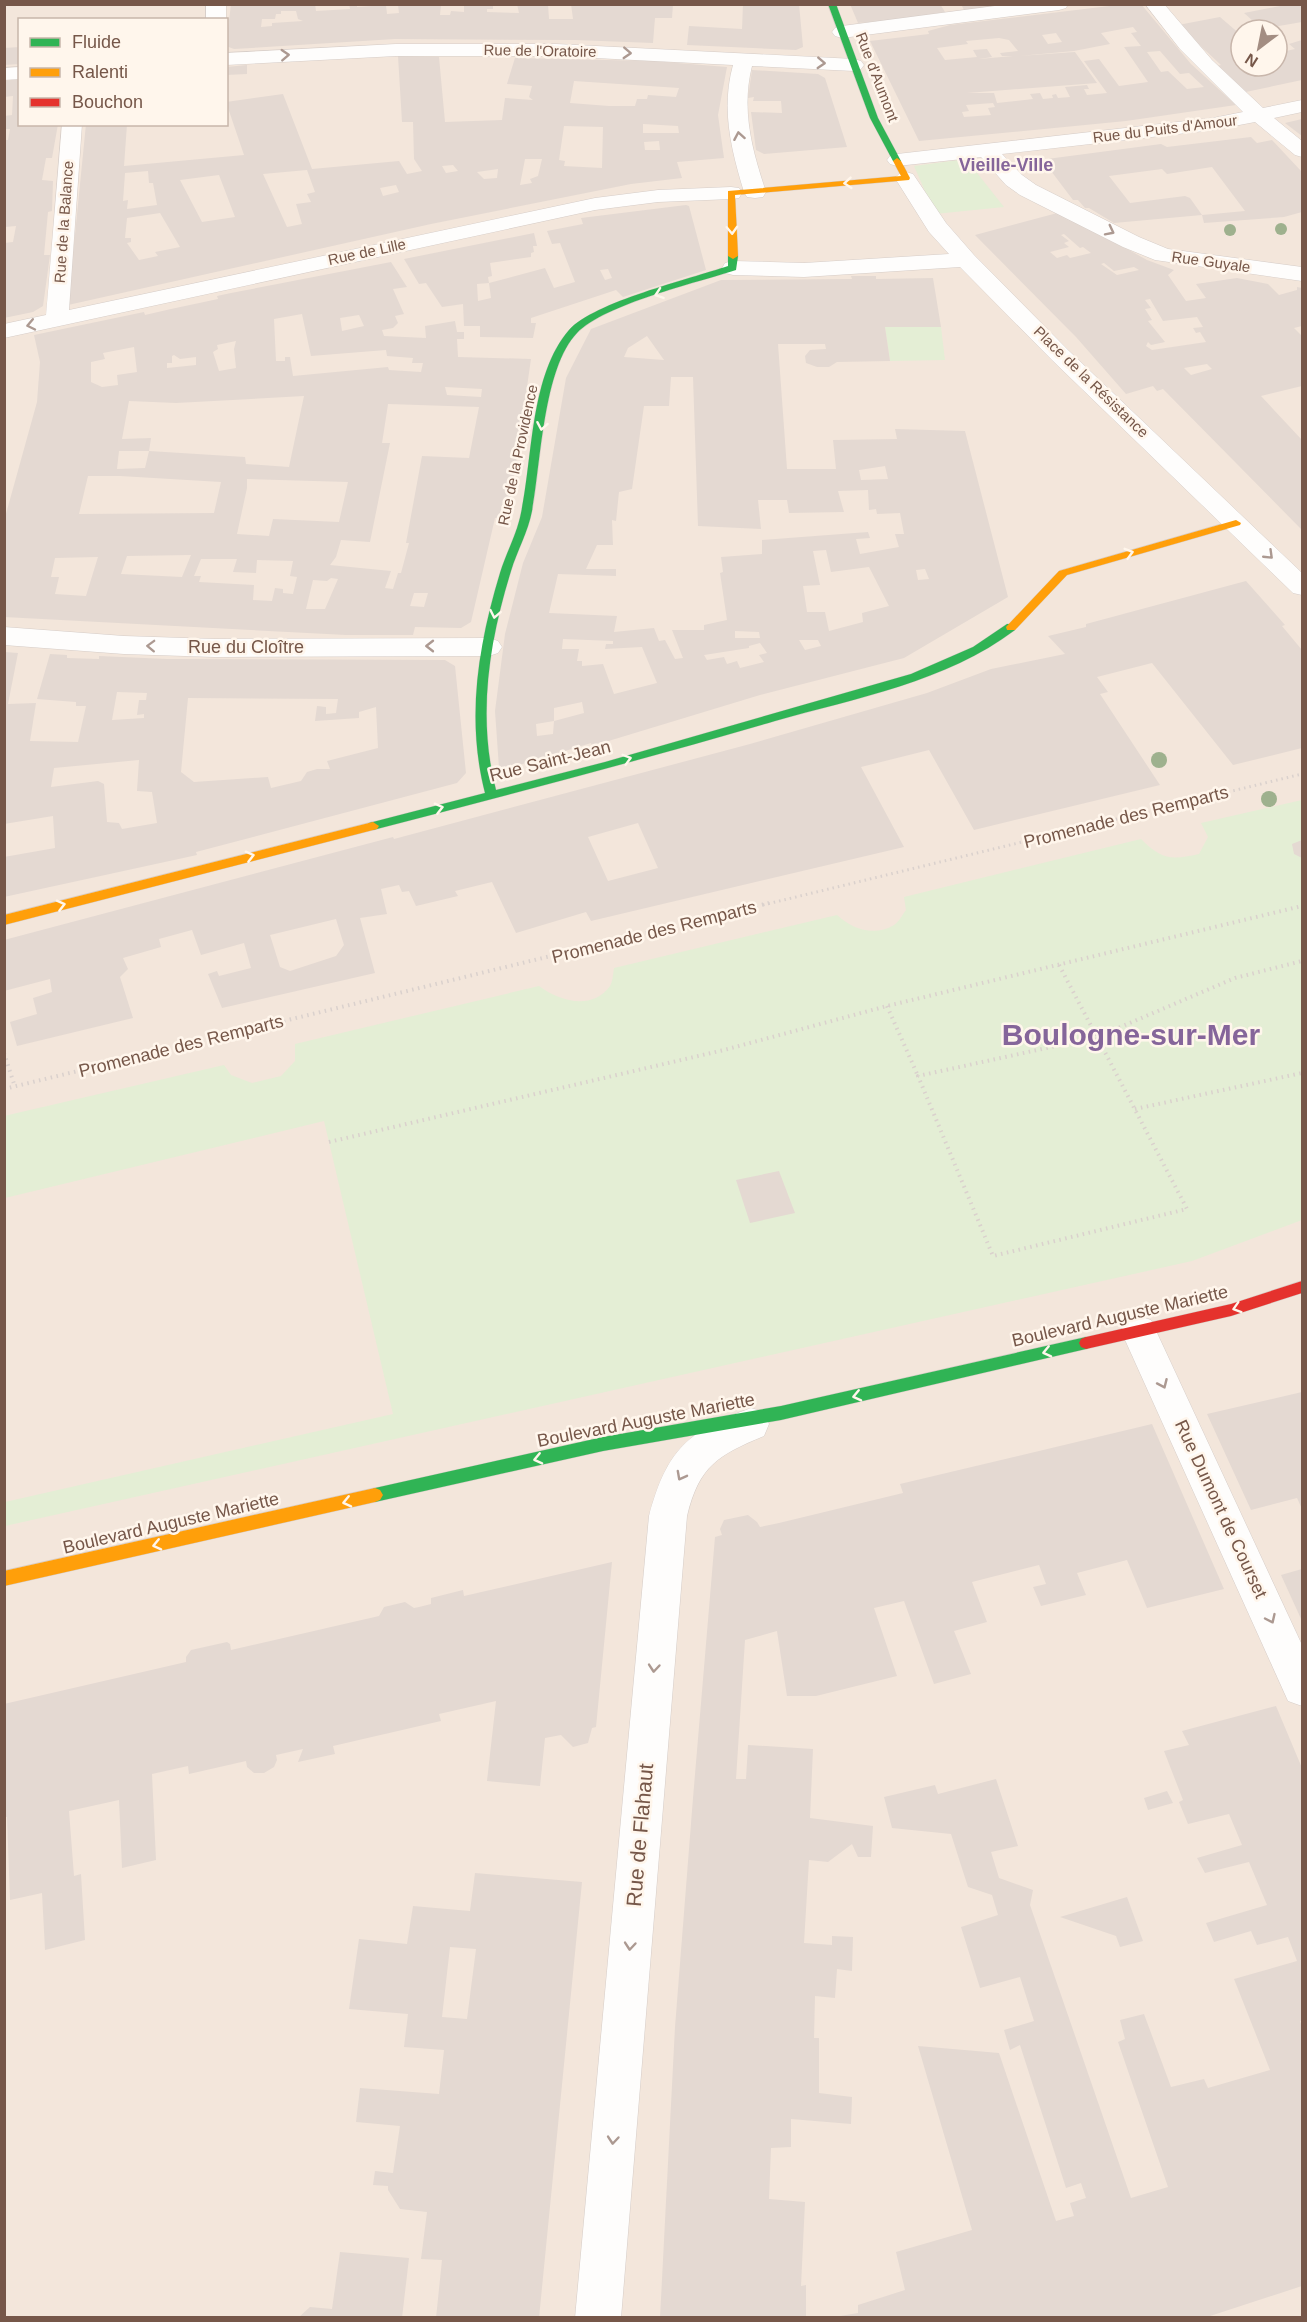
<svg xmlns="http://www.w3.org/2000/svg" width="1307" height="2322" viewBox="0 0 1307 2322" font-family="Arial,sans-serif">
<rect width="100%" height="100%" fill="#f7f1eb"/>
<path fill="#f3e6db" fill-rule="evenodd" d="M5,5H1302V2317H5ZM20,20H226V124H20ZM1241,30H1277V66H1241Z"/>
<g fill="#e4eed5">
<polygon points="966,159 1004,207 935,214 914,166"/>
<polygon points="885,327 941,327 945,360 890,361"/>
<path d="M1302,800V1220L1192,1261L5,1526V1502L393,1414L324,1121L5,1198L4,1116L224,1065L231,1075L252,1083L281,1076L295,1061V1044L539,986C559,1001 592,1011 610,986C613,981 613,973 614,968L837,915C852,929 874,937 894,925C899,922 902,915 906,910L904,897L1141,839C1162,860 1171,860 1199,854L1208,837L1201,823Z"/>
</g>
<g fill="#e4d9d2" fill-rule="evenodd">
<path d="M231,4H315L316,11L350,9L349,4H357V7L386,5L387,14L399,13L398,5H441L440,15H450L451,11L464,12V4H493V9H487V12L519,13L517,4H548L549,19H573L571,4H673L672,18H655L653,43L575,40L395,39L234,49L226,46ZM281,11H296L298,19L303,21L272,23V26L261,27L262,19H275L276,14H281Z"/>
<polygon points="743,4 799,4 803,47 796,50 687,45 689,26 742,29"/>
<polygon points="850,4 940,4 945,12 926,15 927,17 858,23"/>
<polygon points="961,4 995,4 995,6 964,10"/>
<path d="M1126,4H1141L1191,64L1236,105L1126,121L919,141L870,41L929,34L928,31L950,25ZM1133,27L1137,32L1131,33L1141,46L1124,47L1148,82L1119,86L1099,59L1084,61L1107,93L1087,95L1084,89H1089L1087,85L1065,87L1070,97L1058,98L1056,94L1052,95L1053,98L1043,99L1040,93L1030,94L1033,99L997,103L994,93H967L1097,83L1075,52L1019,56L1074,51L1110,44L1101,33ZM1056,33L1062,42L1048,44L1042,35ZM999,38L1009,40L1018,51L1000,53L1002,56H1013L979,59L992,57L987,49L973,50L977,57L945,60L937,48L968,44L966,41ZM1160,51L1180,74L1189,73L1204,87L1187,89L1168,71L1161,72L1147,52ZM993,103L995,107L988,108L991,115L964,117L962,112L969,111L966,105Z"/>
<polygon points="1290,4 1302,4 1302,22 1262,29 1244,13"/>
<polygon points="1220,17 1241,35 1241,66 1277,66 1277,53 1295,49 1289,44 1302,40 1302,80 1241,93 1212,67 1221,65 1178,25"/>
<polygon points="20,47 20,64 4,65 4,48"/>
<path d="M398,56L439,57L445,122L502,120L505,98L533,100L529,97L532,86L507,84L515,58L653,61L727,67L718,115L724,158L677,162L682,178L631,184L431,224L68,305L86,124H127L124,166L244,155L226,102L283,94L312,169L399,161L407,174L422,171L414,159L413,122H402ZM574,81L679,88L676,97L648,95L647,99H637L635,106H609L570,103ZM643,124L678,126L679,133H643ZM564,126L603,127L602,168L564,166L565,161L559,160ZM659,141L660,150H645L644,142ZM525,159H542L538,176L530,179L532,183L520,185ZM453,165L458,171L446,173L442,166ZM498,169L497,178L484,179L477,172ZM307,170L315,192L307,194L311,202L296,204L302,224L287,227L263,174ZM148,171L149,183H153L157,205L127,209L128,200L123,201L125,173ZM219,175L235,217L202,222L180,180ZM396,185L399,192L383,196L380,188ZM160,213L180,247L155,252L158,256L139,260L127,243L131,242V238H125L127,218Z"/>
<polygon points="247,65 247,74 226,75 226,67"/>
<polygon points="752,70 818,74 825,78 847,147 764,154 756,150 751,112 782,113 781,101 753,101 754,97 748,98"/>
<polygon points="20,79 20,124 58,124 52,158 46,158 42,180 53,181 52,211 48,212 44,255 50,255 43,306 33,312 4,318 4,243 13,242 16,226 5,227 5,140 8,140 10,129 4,129 4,116 12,115 13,96 4,97 4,81"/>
<polygon points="1302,119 1302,136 1285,123"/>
<polygon points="1251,137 1257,143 1272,140 1302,172 1302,212 1284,217 1204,223 1202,215 1245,211 1212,167 1167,174 1162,169 1109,176 1130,203 1185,196 1190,198 1202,215 1114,223 1089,208 1085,208 1078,200 1073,200 1048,167 1053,167 1047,159 1161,144 1167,147"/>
<path d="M686,205L689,206L706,270L623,297L616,290L531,318V323H536L533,338L480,337V326H464L463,304L442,307L426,283L419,284L404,259L534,233L537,246H533L534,252L531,253V257L490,263L492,276L488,277L489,283L477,284L478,301L491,298L489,283L545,268L554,288L575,282L560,243L552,244L547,231L583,224L581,218ZM608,269L612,278L605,280L600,270Z"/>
<path d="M1061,212L1147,260L1174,270L1168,275L1186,301L1206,298L1196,284L1237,278L1268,284L1279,295L1297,290V287L1302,288V326L1294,328L1302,336V386L1261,396L1302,440V530L1163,389L1157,391L1153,386L1126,394L1076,337L975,235ZM1064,234L1080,248L1083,247L1091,253L1070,258L1067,255L1057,258L1050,252L1069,247L1064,243L1069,241L1061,235ZM1104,263L1114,271L1134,267L1139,270L1117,275L1101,264ZM1150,299L1163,321L1197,317L1203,327L1193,328L1196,333L1200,332L1206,342L1152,350L1146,346L1148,342L1151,345L1165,342L1148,321L1152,320L1145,309L1151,308L1145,300ZM1207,364L1212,369L1191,375L1184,368Z"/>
<path d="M391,262L407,287L393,289L404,314L395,316L398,323L393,328L382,330L384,336L426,338L425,326L455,321L457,332H464V339H457L458,357L531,359L508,519L495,518L471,622L461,628L415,627L413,635H346L4,617V521L37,402L40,362L34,335L144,312L145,315L171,309L218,299L217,296L231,293ZM302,314L311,356L386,350L387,356L413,358L412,363H423L421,372L389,370L388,367L293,376L290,357H285V361H276L274,319ZM359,315L364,326L342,331L340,318ZM236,341L234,349L236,368L219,371L213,352L218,349L217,345ZM134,347L137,372L117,375L118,385L102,387L91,382V362L105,359L103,353ZM174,355L180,359L196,357V365L167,368V363H172V356ZM445,387L482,389L481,397L447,395ZM304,396L289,467L246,464L245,457L149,451L151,438L122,439L129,401L176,403ZM388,404L479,407L469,458L422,456L406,543H409L401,573H398L393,589L385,588L391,571L330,565L336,557L341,540L370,542L390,443H382ZM119,451H149L145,468L117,469ZM88,476H120L221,482L214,513L79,514ZM247,479L348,482L339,522L273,519L269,536L237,534L247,488ZM191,555L182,577L121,574L127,556ZM98,557L86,596L55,594L59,577H51L55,558ZM201,559H237L233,572L256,573L257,560L293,561L290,576L297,577L293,594L283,593V589L275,588L272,601L253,600L254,585L199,582L201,576H194ZM331,578L338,579L325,609H306L313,580L327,581ZM414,593H428L424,607L410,606Z"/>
<path d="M851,276H876V279L933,278L941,327H885L890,361L837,362L829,367H817L806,363L805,356L810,350L826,349L825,344H778L787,469H836L833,440L897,439L895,429L965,431L1008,597L904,658L760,695L592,746L591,743L503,770L499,768L495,711L505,634L523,563L542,517L566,378L591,329L721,280L852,279ZM647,336L664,360L624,357L628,348ZM671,377H693L698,526L761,529L758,500H787L789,513L844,512L838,491L868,490L869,510L876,509L877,514L900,513L904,534H895L899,547L860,554L856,539L870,538L868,532L762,540V554L721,557L723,572L720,573L727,620L704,625V630H672L683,658L675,659L665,640L659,641L654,628L614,632L617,616L549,613L558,574L616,576V569H586L597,545H613L612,520L616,521L619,492L632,489L644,406H669ZM885,466L888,479L861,480L859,470ZM826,550L831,572L869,567L889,606L862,613L863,622L829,631L825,612H807L803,586L820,585L813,551ZM925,569L929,579L918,580L916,570ZM735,631L759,632L760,638H735ZM563,639L613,641V644H606L605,649L642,647L657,683L614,694L603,664L582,666V661H577L579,649H562ZM799,640H818L821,646L805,650ZM760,643L767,653L759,655L764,662L740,668L737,661L727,664L724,657L707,660L704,655L749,648V646ZM582,702L584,713L554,721L553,734L537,736L536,724L554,721V708Z"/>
<path d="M1246,581L1285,625L1282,626L1302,650V748L1233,765L1152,663L1097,677L1108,692L1100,694L1160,785L974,830L929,750L861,767L904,847L591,921L586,912L516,933L492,882L455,891L458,896L416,906L409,891L402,892L399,885L381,889L387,914L360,918L375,973L222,1008L208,974L217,971L219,976L251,968L244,943L201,955L192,930L159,939L161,947L123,958L128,969L120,977L133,1018L17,1046L10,1022L37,1014L33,998L52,992L50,979L4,991V940L393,837L394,839L750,744L927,693L991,669L1065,654L1048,636L1086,627V624ZM638,823L658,868L608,881L588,837ZM336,919L344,945L336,956L290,971L280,967L270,935Z"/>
<path d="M4,652L18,653L8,704L36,703L30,741L78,742L86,706H76V702L37,699L50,654L67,655V658L99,659V656L167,659L445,660L455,666L466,773L457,783L196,852L197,855L4,897V857L55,848L53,816L4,824ZM117,692L147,693L146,700H139L137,715L144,714V718L112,720ZM188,698L338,699L336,713L326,714V707L317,706L315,721L359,718V712L376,707L378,748L327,761L330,769H317L307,772L301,781L271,788L268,777L194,782L181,772ZM139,760L137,791L152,792L157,823L122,829L119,823L107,822L104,784L98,781L51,787L54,768Z"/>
<polygon points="1302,840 1302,858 1294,854 1292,844"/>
<polygon points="779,1171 795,1213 750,1223 736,1180"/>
<polygon points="1302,1392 1302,1509 1297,1498 1251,1510 1207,1414"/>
<polygon points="1152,1424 1224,1589 1147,1608 1127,1560 1077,1573 1086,1595 1041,1606 1033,1587 1046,1584 1039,1565 972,1582 987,1622 954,1631 971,1674 934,1684 904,1601 874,1608 897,1676 816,1696 787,1696 777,1631 745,1640 736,1779 746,1779 748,1745 813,1749 810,1818 873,1826 871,1857 858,1857 852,1844 828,1862 809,1860 804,1943 832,1945 832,1936 853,1937 852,1971 837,1969 835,1998 815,1996 814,2038 819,2038 819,2093 852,2097 851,2124 791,2119 791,2147 771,2148 769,2199 805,2202 801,2286 806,2285 806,2318 660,2318 675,2027 693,1798 715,1537 722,1535 720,1529 724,1520 748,1515 757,1522 760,1527 779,1523 903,1493 900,1484"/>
<polygon points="612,1562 596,1727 592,1728 588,1743 573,1747 561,1735 545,1738 540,1786 487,1781 496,1701 439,1714 441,1721 333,1746 335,1754 298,1762 303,1749 276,1755 277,1760 274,1767 264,1773 254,1773 247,1767 246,1761 189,1774 188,1766 152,1774 156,1860 122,1868 119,1800 69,1811 74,1876 81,1874 85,1940 45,1950 42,1893 10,1900 7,1817 4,1817 4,1704 186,1662 186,1657 191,1650 227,1642 230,1644 231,1650 379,1616 384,1607 405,1602 414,1608 419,1607 431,1604 431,1598 463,1590 464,1596"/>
<polygon points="1302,1569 1302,1621 1281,1575"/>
<polygon points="1276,1706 1302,1768 1302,2020 1300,2021 1302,2027 1302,2286 1204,2318 828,2318 858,2313 858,2305 905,2290 896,2252 972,2230 918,2046 999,2053 1056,2221 1074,2216 1070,2203 1086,2198 1081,2183 1066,2188 1020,2045 1010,2050 1004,2030 1034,2021 1020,1977 980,1988 961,1927 998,1915 992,1895 968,1887 951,1834 892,1828 884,1797 935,1785 938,1794 996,1779 1018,1846 991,1852 999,1878 1033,1890 1030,1905 1131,2198 1168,2187 1118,2042 1125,2039 1120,2020 1144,2014 1171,2087 1204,2079 1208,2088 1270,2070 1234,1979 1297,1961 1288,1937 1257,1945 1251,1931 1214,1942 1206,1923 1267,1905 1249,1862 1205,1873 1197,1858 1242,1845 1229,1814 1188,1824 1179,1802 1183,1800 1164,1751 1189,1745 1182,1731"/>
<polygon points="1167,1791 1173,1803 1148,1810 1144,1798"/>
<path d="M475,1873L582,1882L539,2318H436L442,2260L421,2259L427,2212L400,2209L388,2190V2186L373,2185L375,2171L393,2173L400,2126L356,2122L360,2088L439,2094L444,2050L404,2047L408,2014L349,2009L359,1939L407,1944L413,1906L470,1911ZM450,1947L476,1949L467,2019L442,2017Z"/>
<polygon points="1127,1897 1143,1941 1120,1947 1116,1936 1060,1917"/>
<polygon points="340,2252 409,2258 402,2318 298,2318 310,2307 332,2309"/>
</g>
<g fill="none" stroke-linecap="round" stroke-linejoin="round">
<g stroke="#d6cdc8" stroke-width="1">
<g id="street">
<rect x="206" y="4" width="20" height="16"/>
<polygon points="1010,4 1068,4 1066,8 1059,10 842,38 835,36 832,32 835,28 842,26"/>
<polygon points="1145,4 1164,4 1212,60 1263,108 1302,100 1302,112 1274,118 1302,141 1302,157 1295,155 1255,122 1213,130 1002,154 1022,175 1036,185 1139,237 1168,249 1302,267 1302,281 1155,260 1123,247 1020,195 1006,185 981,157 897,166 890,164 887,160 890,156 897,154 1213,118 1243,112 1180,49"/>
<path d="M396,44H556L854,59L861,61L864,65L861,69L854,71L752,66C741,110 752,150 766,192L763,197L755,198L747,197L744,192C731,149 721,109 733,65L556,56H396L226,65V53Z"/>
<polygon points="20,67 20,79 4,80 4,68"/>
<polygon points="62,124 82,124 69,310 595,198 658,190 731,187 739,188 742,193 739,198 731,199 658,202 595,210 4,338 4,324 46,315"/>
<polygon points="906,172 913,174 946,223 974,255 1068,350 1302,573 1302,595 1293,593 1052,360 960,267 804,277 733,275 725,273 722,268 725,263 733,261 804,263 949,254 929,232 895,178 899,174"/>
<polygon points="4,627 124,636 215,639 489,638 498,641 502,647 498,653 489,656 215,657 124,654 4,645"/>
<polygon points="1139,1316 1151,1320 1302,1645 1302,1706 1288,1701 1121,1331 1127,1320"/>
<path d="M751,1408L764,1412L769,1424L764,1436C718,1455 699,1466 687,1516L621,2318H575L649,1516C667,1449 688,1431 751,1408Z"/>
</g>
</g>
<g stroke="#d7cdc7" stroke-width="1">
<g id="fast">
<polygon points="828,4 836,4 878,118 901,161 900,163 893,161 870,118"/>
<path d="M733,253L738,256L736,270C696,283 605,304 577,333C543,368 541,464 532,511C528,532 517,551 511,571C489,642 477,717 496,790L605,762L911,674L973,647L1007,624H1015V630C946,682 856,698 775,721C642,760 508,795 373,830L369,829L367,826L369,823L485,793C466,719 478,646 500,573C506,553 517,534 521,513C533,457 530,375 569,330C594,302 690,279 728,266V256Z"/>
<polygon points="1086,1337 1091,1339 1093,1343 1091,1347 1086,1349 781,1420 603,1451 375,1502 370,1500 367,1495 370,1490 375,1488 603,1437 781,1406"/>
</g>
</g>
<g stroke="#d7cdc7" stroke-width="1">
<g id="slow">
<polygon points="897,158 901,161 910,178 909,180 735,195 738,256 733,259 728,256 728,191 901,176 893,161"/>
<polygon points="1236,520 1241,523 1240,525 1067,575 1015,630 1007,630 1006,627 1059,571"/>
<polygon points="373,822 379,826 377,829 4,925 4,915"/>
<polygon points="375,1488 380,1490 383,1495 380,1500 375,1502 4,1586 4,1571"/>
</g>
</g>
<g stroke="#d7cdc7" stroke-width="1">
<polygon id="jam" points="1302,1281 1302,1293 1231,1316 1086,1349 1081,1347 1079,1343 1081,1339 1086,1337 1231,1304"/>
</g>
<polyline stroke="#dad1cd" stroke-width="3" stroke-dasharray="1.5 4" stroke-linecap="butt" points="763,905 1302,774"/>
<g stroke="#dad1cd" stroke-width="4" stroke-dasharray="1.5 4.5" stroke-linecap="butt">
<polyline points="1059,965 1097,1037"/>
<polyline points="887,1006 918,1076"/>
<polygon points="1097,1037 1187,1209 993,1256 918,1076"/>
<polyline points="1097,1037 1235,978 1302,961"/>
<polyline points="4,1053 15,1087"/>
<polyline points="4,1089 769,903"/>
<polyline points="1135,1109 1302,1073"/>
<polyline points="329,1142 724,1050 887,1006 1302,906"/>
</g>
<use href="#street" fill="#fefdfc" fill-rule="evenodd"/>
<use href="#fast" fill="#30b455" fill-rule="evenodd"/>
<use href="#slow" fill="#ff9f0a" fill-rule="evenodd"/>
<use href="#jam" fill="#e5322d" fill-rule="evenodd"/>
</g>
<g fill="#9eb18e">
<circle cx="1281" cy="229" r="6"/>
<circle cx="1230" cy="230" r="6"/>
<circle cx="1159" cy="760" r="8"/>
<circle cx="1269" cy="799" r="8"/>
</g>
<defs><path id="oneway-chevron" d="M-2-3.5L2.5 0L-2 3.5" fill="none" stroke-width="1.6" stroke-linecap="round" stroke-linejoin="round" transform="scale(1.5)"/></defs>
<g stroke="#ac9991">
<use href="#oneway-chevron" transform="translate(627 53) rotate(3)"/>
<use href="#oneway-chevron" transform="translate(285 55) rotate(-3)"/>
<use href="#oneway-chevron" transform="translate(821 63) rotate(3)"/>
<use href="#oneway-chevron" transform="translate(739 136) rotate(-100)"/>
<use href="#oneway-chevron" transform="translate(1110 231) rotate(27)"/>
<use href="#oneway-chevron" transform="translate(31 325) rotate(168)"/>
<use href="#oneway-chevron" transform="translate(1269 555) rotate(44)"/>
<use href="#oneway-chevron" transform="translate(151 646) rotate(-178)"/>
<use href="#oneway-chevron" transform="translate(430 646) rotate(180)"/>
<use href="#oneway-chevron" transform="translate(1163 1384) rotate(66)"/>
<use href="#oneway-chevron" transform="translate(681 1476) rotate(118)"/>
<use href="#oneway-chevron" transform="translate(1271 1619) rotate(65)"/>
<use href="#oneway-chevron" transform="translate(654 1668) rotate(95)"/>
<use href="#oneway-chevron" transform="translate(630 1946) rotate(95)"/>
<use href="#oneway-chevron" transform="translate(613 2140) rotate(95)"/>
</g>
<g stroke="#fff6ec">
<use href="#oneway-chevron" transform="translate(848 183) rotate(175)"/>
<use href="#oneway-chevron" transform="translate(732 230) rotate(88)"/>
<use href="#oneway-chevron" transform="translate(659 294) rotate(161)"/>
<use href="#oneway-chevron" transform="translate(542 426) rotate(100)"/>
<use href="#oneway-chevron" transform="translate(1129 553) rotate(-16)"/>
<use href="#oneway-chevron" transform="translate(495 614) rotate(101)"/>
<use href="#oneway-chevron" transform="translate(627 759) rotate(-16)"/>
<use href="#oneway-chevron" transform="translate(439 808) rotate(-14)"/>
<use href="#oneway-chevron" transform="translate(250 856) rotate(-14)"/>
<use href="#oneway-chevron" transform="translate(61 905) rotate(-14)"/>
<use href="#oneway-chevron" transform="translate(1237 1308) rotate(163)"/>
<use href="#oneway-chevron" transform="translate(1047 1352) rotate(167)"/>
<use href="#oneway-chevron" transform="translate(857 1396) rotate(167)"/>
<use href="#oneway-chevron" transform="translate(538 1459) rotate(167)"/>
<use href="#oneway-chevron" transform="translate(347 1502) rotate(167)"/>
<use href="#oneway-chevron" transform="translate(157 1545) rotate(167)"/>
</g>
<g text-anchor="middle" stroke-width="5" stroke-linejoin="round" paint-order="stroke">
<g font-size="15" fill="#765749" stroke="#fff6ec">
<text transform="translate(540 51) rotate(1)" y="5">Rue de l'Oratoire</text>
<text transform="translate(877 77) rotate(69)" y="5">Rue d'Aumont</text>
<text transform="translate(1165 129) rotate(-7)" y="5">Rue du Puits d'Amour</text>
<text transform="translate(64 222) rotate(-86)" y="5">Rue de la Balance</text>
<text transform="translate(367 252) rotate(-12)" y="5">Rue de Lille</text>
<text transform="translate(1211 262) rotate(8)" y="5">Rue Guyale</text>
<text transform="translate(1091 382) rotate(44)" y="5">Place de la Résistance</text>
<text transform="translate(518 455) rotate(-78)" y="5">Rue de la Providence</text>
</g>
<g font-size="18" font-weight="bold" fill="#85659a" stroke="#fff6ec">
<text x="1006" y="171">Vieille-Ville</text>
</g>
<g font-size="18" fill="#765749" stroke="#fff6ec">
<text x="246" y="653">Rue du Cloître</text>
<text transform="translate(550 761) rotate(-14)" y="6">Rue Saint-Jean</text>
<text transform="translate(1126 817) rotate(-14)" y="6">Promenade des Remparts</text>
<text transform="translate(654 932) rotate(-14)" y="6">Promenade des Remparts</text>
<text transform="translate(181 1046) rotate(-14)" y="6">Promenade des Remparts</text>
<text transform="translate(1120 1316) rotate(-13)" y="6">Boulevard Auguste Mariette</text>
<text transform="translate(646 1420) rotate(-11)" y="6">Boulevard Auguste Mariette</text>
<text transform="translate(1221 1509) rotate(65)" y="6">Rue Dumont de Courset</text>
<text transform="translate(171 1523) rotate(-13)" y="6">Boulevard Auguste Mariette</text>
</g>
<g font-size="21" fill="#765749" stroke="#fff6ec">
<text transform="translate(640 1835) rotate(-85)" y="7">Rue de Flahaut</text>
</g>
<g font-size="30" font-weight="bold" fill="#85659a" stroke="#fff6ec">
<text x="1131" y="1045">Boulogne-sur-Mer</text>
</g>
</g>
<rect width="1307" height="2322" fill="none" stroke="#765749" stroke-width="12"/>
<rect x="18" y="18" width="210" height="108" fill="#fff6ec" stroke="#c8b6ab" stroke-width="1.5"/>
<rect x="30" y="38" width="30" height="9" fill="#30b455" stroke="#c8b6ab" stroke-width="1.5"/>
<text x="72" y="48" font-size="18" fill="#765749">Fluide</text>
<rect x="30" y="68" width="30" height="9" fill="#ff9f0a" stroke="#c8b6ab" stroke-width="1.5"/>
<text x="72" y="78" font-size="18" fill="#765749">Ralenti</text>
<rect x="30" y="98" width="30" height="9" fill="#e5322d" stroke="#c8b6ab" stroke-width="1.5"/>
<text x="72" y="108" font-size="18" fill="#765749">Bouchon</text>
<g transform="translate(1259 48) rotate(212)"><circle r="28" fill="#fff6ec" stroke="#c8b6ab" stroke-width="1.5"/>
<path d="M0-4.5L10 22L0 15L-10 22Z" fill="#a38d82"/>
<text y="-9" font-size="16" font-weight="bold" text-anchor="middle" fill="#765749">N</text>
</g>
</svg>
